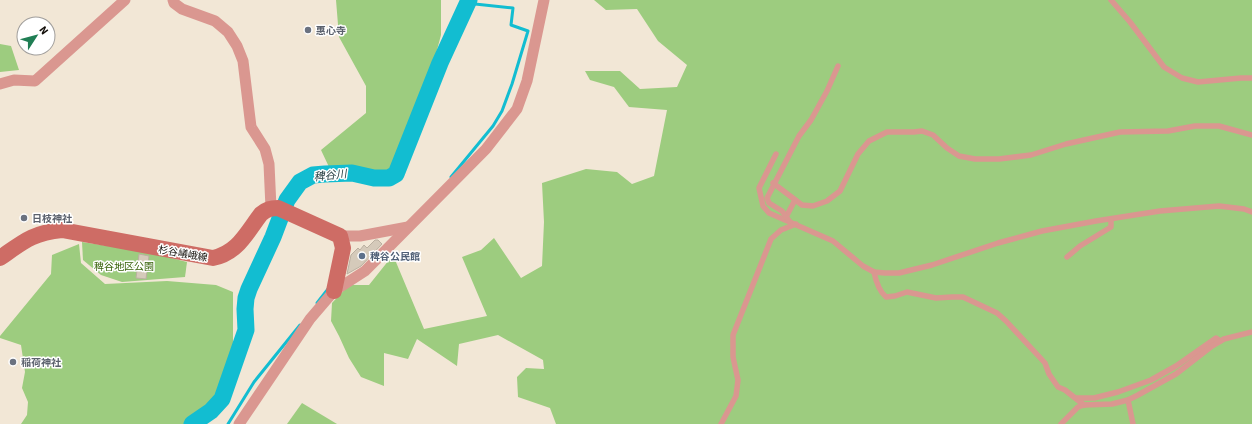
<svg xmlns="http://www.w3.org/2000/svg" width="1252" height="424" viewBox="0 0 1252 424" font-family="'Source Sans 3','Noto Sans JP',sans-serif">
<rect width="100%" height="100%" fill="#f2e7d6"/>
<g fill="#9dcc7f">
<polygon points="336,0 441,0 441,35 434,61 411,126 398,167 369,175 329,167 321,150 366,113 366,86 339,37"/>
<polygon points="594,0 1252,0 1252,424 556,424 550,408 518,397 517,377 526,368 544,369 543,360 498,335 459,344 457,366 417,339 408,359 384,353 384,386 361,377 349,358 339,336 331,321 332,303 349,285 369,285 393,255 424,329 487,316 462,257 481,250 494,238 521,278 542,266 544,222 542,183 586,169 617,172 632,184 654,176 667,110 629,107 614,87 590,80 585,71 620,71 640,89 677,87 687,65 658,41 637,9 606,10"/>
<polygon points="0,44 11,46 19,70 0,72"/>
<polygon points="82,242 147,252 187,262 185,277 122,282 101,275 83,260"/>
<polygon points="79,244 81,263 105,284 167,281 216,285 233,292 233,351 223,384 216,398 187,424 21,424 27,415 28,402 22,388 25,372 21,345 0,338 0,336 51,274 52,255"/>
<polygon points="302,403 337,424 287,424"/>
</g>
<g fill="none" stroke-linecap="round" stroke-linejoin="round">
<g stroke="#12bdd1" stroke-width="3">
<polyline points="451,177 493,126 502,111 512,84 528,31 511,25 513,8 475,4 469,1"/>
<polyline points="317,303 328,289"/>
<polyline points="228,424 254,382 300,325"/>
</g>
<polyline stroke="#12bdd1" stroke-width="17" points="192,424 211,411 222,399 246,330 245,309 246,298 249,289 273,237 287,200 300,182 313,175 325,174 352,173 374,178 389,178 396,174 440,63 469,0"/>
</g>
<g fill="#d5caba" stroke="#bbb0a1">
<polygon points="375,240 378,240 382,244 361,266 347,274 351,255 358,248 360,250 364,245 367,248"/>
<polygon points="139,254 149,256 146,279 136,278"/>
</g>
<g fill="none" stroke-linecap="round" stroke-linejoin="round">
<g stroke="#da9790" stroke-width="5.5">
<polyline points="1111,0 1130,22 1164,67 1182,78 1198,82 1241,78 1252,78"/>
<polyline points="776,154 759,188 763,206 769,213 833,241 863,266 874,272 885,273 899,273 932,265 998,243 1042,231 1096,221 1160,211 1219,206 1244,209 1252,212"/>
<polyline points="773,183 802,205 813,206 827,201 840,191 858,154 869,141 887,132 914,132 922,131 933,135 947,148 959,156 975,159 999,159 1031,155 1066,144 1120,132 1168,131 1195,126 1219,126 1252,135"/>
<polyline points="786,217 795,200"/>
<polyline points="790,222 782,211 769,203 767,198 799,136 811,120 827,91 838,66"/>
<polyline points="1067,257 1080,246 1111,227 1111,219"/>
<path d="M874,272C876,282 879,291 886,297L895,296L907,292L936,298L952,297H963L997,313L1006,321L1045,363L1049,374L1058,387L1065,390L1084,405"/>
<polyline points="1076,398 1094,398 1118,392 1151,380 1176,366 1216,338 1220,341"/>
<polyline points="1128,400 1133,424"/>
<polyline points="721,424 736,396 738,380 733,357 733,335 771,239 781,230 796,224"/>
<polyline points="1061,424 1078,407 1084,405 1112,404 1128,400 1138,395 1176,374 1212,346 1224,339 1252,332"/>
</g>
<g stroke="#da9790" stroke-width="11">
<polyline points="173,0 174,3 182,9 215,21 228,32 237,46 243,61 251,127 265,149 269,164 271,208"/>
<polyline points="0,84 14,80 35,81 125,0"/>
<polyline points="340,236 360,236 408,227"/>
<polyline points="239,424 310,319 334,291 365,271 486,149 517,109 527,81 544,0"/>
</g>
<path stroke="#ce6c65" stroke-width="16" d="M0,258C23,242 32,233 62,230L213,258C238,253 247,232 261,214C267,209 271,208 278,208L340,236L343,248L334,291"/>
</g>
<g fill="#6b7280" stroke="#fff" stroke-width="1.5">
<circle cx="308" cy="30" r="4"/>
<circle cx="24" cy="218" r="4"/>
<circle cx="13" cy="362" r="4"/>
</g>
<circle fill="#5c6f8a" stroke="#fff" stroke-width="1.5" cx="362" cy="256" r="4"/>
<g text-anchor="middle" stroke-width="3" stroke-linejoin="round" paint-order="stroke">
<g font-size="10" font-weight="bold" fill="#5b616d" stroke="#fff" text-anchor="start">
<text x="316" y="34">惠心寺</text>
<text x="32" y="222">日枝神社</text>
<text x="21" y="366">稲荷神社</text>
</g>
<g font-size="10" fill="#110d08" stroke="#fff">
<text transform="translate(183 253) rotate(10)" y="4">杉谷嶬峨線</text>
</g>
<g font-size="10" font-weight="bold" fill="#4e5e75" stroke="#fff" text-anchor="start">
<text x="370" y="260">稗谷公民館</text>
</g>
<g font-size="10" fill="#346006" stroke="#fff">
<text x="124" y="270">稗谷地区公園</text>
</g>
<g font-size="11" font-style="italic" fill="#233c3f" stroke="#fff">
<text transform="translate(330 175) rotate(-6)" y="4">稗谷川</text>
</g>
</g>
<g transform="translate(36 36) rotate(54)"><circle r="19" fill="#ffffff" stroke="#a09e9c"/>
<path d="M0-3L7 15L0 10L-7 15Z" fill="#207e54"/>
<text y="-6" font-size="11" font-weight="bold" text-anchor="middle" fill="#110d08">N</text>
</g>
</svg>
